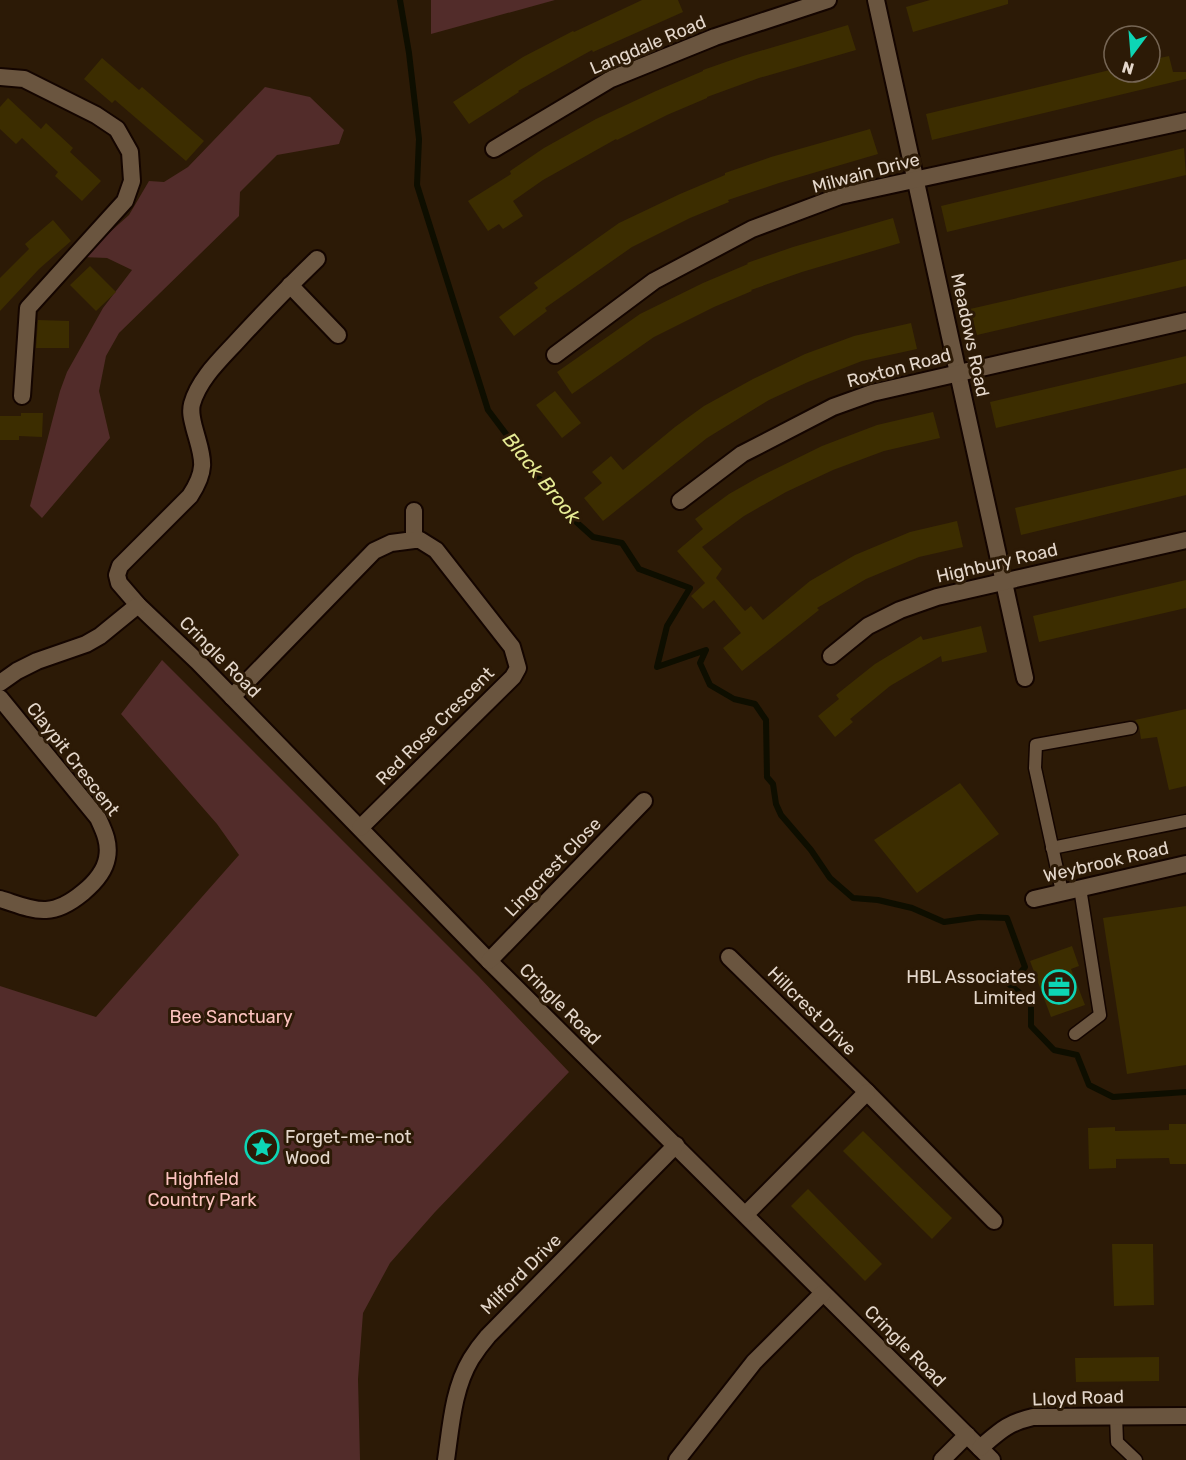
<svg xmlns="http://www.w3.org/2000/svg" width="1186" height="1460" viewBox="0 0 1186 1460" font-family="Rubik,sans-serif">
<rect width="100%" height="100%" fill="#2c1a06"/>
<g fill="#522c2a">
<polygon points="431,0 555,0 431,34"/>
<polygon points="265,87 310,97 344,130 339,144 277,155 240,192 239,216 119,333 106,356 99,391 110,438 42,518 30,506 60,391 67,372 103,308 132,270 107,258 82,257 129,215 149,181 164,182 188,167"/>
<polygon points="162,660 479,977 569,1072 435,1212 390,1263 363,1313 358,1379 360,1460 0,1460 0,986 96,1017 239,855 217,824 121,714"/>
</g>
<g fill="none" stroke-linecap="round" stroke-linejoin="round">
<polyline stroke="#0e0e00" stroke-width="6" points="400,0 409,53 419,139 417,185 488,410 563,510 593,537 622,543 639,569 690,588 667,626 657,667 706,650 700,663 710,685 734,699 755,704 766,720 767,777 773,784 776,804 781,815 811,850 830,878 853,898 878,900 912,908 944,922 979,917 1007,918 1025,967 1010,985 1031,1002 1031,1026 1054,1050 1077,1055 1089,1085 1113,1097 1186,1092"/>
</g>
<g fill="#3c2d00">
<polygon points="642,0 678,0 683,12 593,52 592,50 518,91 519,92 469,124 453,102 523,57 573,31 574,32"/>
<polygon points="930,0 1008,0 1008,4 913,32 906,7"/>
<polygon points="848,25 856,50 759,78 707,97 707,98 667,115 617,140 616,139 543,180 513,201 523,216 503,229 499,224 488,231 468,201 511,174 510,171 544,148 596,119 656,91 703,71 703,70 743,56"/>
<polygon points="1169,56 1173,72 1186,72 1186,79 932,140 926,114 1114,69 1114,72 1150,72 1150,60"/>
<polygon points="102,58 139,90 142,87 204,141 186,161 115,100 112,103 84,79"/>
<polygon points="8,98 41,129 46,123 73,148 70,152 101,181 82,201 55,176 58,172 22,138 16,144 0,129 0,107"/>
<polygon points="870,129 878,154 779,183 728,200 729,202 690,218 632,247 545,308 547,311 514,336 499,317 538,288 534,283 619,223 680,194 725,175 725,173 771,157"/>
<polygon points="1184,148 1186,175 947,232 941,206"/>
<polygon points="893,218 900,243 802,272 751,290 752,291 714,307 654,337 572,394 557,372 640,314 703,283 748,264 747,263 793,247"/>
<polygon points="53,220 71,241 39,269 0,311 0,278 29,249 25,244"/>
<polygon points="1186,259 1186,286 977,335 970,309"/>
<polygon points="90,266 116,292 96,311 70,285"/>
<polygon points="38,320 69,321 69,348 36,348"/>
<polygon points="911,323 917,349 862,361 808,382 769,400 707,438 603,521 584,498 602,483 592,472 611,456 623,470 675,427 704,406 753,379 805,354 854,336"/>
<polygon points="1186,356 1186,383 996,428 990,402"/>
<polygon points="555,391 581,423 562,438 536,405"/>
<polygon points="933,412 940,438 884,451 833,470 786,492 744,516 702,547 722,569 716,578 745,611 751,606 763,620 810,581 855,555 910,532 957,521 963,547 919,557 866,579 817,608 819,610 742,671 723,648 741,633 714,600 703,609 691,596 705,583 677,551 703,529 695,519 729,494 759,477 822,446 877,425"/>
<polygon points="21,413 43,413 42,437 19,436 19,440 0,440 0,416 21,416"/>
<polygon points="1186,468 1186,495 1021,535 1015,508"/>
<polygon points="1186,580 1186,608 1039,642 1033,616"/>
<polygon points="981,626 987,652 942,662 941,656 890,686 850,719 853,722 835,737 818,716 839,699 836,695 875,664 921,636 923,640"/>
<polygon points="1186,709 1186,786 1169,790 1157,737 1141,739 1139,726 1135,720"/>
<polygon points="960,783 999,834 917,893 874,840"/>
<polygon points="1186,906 1186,1065 1127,1074 1103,918"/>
<polygon points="1072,946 1079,966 1071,969 1085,1005 1051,1017 1030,961"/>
<polygon points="1169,1124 1186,1124 1186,1164 1170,1164 1169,1158 1116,1159 1116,1168 1089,1169 1088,1128 1115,1127 1115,1131 1169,1130"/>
<polygon points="863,1131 952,1218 932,1239 843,1151"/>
<polygon points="808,1189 882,1264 865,1281 791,1206"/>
<polygon points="1112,1244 1153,1244 1154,1305 1114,1306"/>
<polygon points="1159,1357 1159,1381 1076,1382 1075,1358"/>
</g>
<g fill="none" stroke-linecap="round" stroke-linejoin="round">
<g stroke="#140500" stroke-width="15">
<g id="service">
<polyline points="1052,848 1186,821"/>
<polyline points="1062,892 1035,768 1036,745 1131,728"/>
<polyline points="1075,1034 1100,1015 1080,888"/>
<polyline points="1116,1415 1117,1442 1136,1460"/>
</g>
</g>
<g stroke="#140500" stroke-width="20">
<g id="minor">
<polyline points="876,0 1025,678"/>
<polyline points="0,77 24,79 96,115 117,129 130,152 132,181 125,201 28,308 22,396"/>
<polyline points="494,149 611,79 715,37 828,0"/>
<path d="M317,259C290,285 265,311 240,338C223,357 199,378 192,404C190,412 192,419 194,427C202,457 209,467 190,496L120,566L117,575L119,583L138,605L198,662L489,961L992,1460"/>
<polyline points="290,285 338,335"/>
<polyline points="555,355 654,281 752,229 840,196 1186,121"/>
<polyline points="680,501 742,454 833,407 872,393 1186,321"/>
<polyline points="831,656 868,626 900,610 937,597 1186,540"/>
<polyline points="0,683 17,671 37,661 86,644 100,636 138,605"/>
<polyline points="232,697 374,551 391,543 414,540 414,511"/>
<path d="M0,698L98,818C104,831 110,843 107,858C103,881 68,909 46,910C31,911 14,903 0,899"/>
<polyline points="360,828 513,677 518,668 512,647 436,550 420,540 414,540"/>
<polyline points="1034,899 1186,864"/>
<polyline points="729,957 867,1092 994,1221"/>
<polyline points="489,961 644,801"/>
<polyline points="746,1214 867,1092"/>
<path d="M980,1448C1000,1431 1007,1423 1033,1417L1186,1416"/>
<path d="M446,1460C451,1426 453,1389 471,1359C476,1351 482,1343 488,1336L676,1145"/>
<polyline points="677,1460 754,1362 823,1293"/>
<polyline points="942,1460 967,1435"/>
</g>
</g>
<use href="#service" stroke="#6a553f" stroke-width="12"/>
<use href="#minor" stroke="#6a553f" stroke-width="16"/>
</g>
<defs>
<g id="office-ring" transform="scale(1.725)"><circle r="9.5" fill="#2c1a06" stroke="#0dd5b5" stroke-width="1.5"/><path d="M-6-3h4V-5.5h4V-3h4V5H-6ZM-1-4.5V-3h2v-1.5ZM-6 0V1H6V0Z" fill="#0dd5b5"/></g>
<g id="sight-ring" transform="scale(1.725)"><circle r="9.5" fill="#2c1a06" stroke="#0dd5b5" stroke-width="1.5"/><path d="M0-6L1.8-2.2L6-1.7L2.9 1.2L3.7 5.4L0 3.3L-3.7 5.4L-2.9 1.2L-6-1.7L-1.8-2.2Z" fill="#0dd5b5"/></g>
</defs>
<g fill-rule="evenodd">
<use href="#office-ring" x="1059" y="987"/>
<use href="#sight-ring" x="262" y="1147"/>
</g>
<g text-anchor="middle" stroke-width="6" stroke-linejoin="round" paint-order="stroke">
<g font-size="18" fill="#e4d7cb" stroke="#2c1a06">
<text transform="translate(648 45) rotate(-23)" y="6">Langdale Road</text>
<text transform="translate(866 173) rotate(-15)" y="6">Milwain Drive</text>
<text transform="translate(970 335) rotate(78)" y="6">Meadows Road</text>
<text transform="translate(899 368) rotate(-15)" y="6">Roxton Road</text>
<text transform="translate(997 563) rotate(-13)" y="6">Highbury Road</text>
<text transform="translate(220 657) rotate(45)" y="6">Cringle Road</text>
<text transform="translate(435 726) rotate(-45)" y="6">Red Rose Crescent</text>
<text transform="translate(73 759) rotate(52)" y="6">Claypit Crescent</text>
<text transform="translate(1106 862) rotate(-13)" y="6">Weybrook Road</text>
<text transform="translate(553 867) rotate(-46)" y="6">Lingcrest Close</text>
<text transform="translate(560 1004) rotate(45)" y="6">Cringle Road</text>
<text transform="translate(812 1011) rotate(45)" y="6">Hillcrest Drive</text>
<text transform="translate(521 1274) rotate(-45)" y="6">Milford Drive</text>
<text transform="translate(905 1346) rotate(45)" y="6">Cringle Road</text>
<text transform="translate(1078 1398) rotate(-2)" y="6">Lloyd Road</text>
</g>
<g font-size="18" fill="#e4d7cb" stroke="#2c1a06" text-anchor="end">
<text x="1036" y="983">HBL Associates<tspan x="1036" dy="21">Limited</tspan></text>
<text x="285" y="1143" text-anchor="start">Forget-me-not<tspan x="285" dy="21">Wood</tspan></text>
</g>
<g font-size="18" fill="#fcc3bf" stroke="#2c1a06">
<text x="231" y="1023">Bee Sanctuary</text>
<text x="202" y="1185">Highfield<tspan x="202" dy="21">Country Park</tspan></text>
</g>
<g font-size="20" font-style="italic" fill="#e6eb94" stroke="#2c1a06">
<text transform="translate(542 478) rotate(51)" y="7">Black Brook</text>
</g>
</g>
<g transform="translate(1132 54) rotate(196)"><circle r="28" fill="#2c1a06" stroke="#766655" stroke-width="1.5"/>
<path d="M0-4.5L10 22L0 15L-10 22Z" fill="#0dd5b5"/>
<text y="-9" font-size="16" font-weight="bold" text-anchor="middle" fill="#e4d7cb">N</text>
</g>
</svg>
